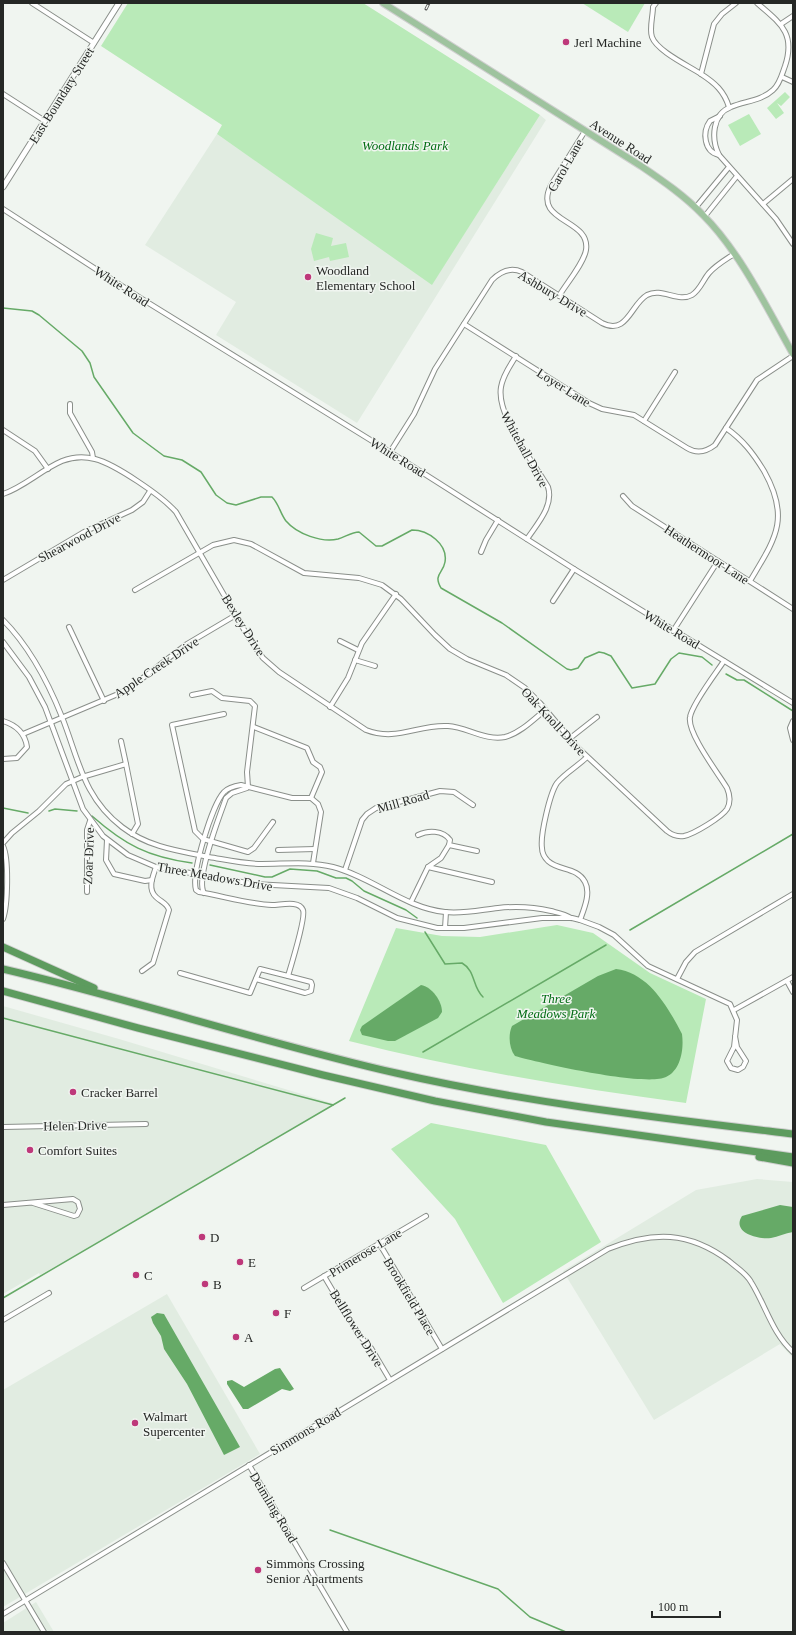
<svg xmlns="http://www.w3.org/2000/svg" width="796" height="1635" viewBox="0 0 796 1635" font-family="Georgia,serif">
<rect width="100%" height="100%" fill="#f0f5f0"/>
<g fill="#e1ece1">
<polygon points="540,115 546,120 357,423 216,335 236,302 145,245 217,134 432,284"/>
<polygon points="3,1006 119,1039 335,1104 95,1244 40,1275 39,1273 3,1294"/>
<polygon points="757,1179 793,1182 793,1358 780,1344 654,1420 563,1271 696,1190"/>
<polygon points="167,1294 260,1454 3,1607 3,1390"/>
<polygon points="36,1602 54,1632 3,1632 3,1623"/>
</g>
<g fill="#b9eab8">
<polygon points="128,3 363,3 540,115 432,285 217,134 222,125 101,46"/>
<polygon points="582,3 645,3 628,32"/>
<polygon points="785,92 790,97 781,106 777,103 784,113 776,119 767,108"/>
<polygon points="749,114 761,134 740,146 728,125"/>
<polygon points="316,233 333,238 331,246 346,243 349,257 330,261 329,257 314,261 311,249"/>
<path d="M557,925L593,933L650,973L706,999L686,1103C573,1088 460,1069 349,1041L396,928L442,936L480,937Z"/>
<polygon points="431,1123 546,1145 601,1242 503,1303 455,1219 391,1149"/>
</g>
<g fill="#66aa67">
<path d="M616,969C649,973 668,1007 682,1034C684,1049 681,1070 666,1077C646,1087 539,1063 515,1056C509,1048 508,1035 512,1026L598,976Z"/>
<path d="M421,985C432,987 442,1001 442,1012L438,1018L395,1041H388L362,1035L360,1030L362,1026Z"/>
<path d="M780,1205L793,1207V1232C785,1233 778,1237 771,1238C759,1240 731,1233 742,1216Z"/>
<polygon points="157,1313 164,1314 240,1447 224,1455 187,1384 164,1349 161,1336 153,1323 151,1317"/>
<polygon points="280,1368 294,1389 290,1391 282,1389 248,1409 243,1409 227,1384 227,1381 232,1380 244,1387 275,1369"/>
</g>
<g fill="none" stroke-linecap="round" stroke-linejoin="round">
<g stroke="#66aa67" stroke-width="1.5">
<path d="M3,308L32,311L39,315L82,351L90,363L94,377L133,433L164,456L182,460L201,472L216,495L227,503L236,505L261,497H272C279,504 280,513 286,521C297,534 322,543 338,539C345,537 352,532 359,532L376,546H382L412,530C428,530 448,544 445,562C443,574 433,574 441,588L502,623L567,669L571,670L578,668L585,658L599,652L604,653L611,656L632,688L655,684L671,659L679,653L702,657L712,665"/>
<polyline points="726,674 737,680 744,680 793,711"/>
<polyline points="3,808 28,813"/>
<polyline points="49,811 55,809 77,811"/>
<path d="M92,816C125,845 148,857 192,863"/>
<polyline points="210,865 265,877 272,877 290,869 317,871 336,878 346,878 352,881 364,891 406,910 417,918"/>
<polyline points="630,930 793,834"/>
<path d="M425,932L445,964L462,963C476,971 472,987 483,997"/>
<polyline points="3,1018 333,1105"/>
<polyline points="423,1052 606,945"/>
<polyline points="3,1298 345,1098"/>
<polyline points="330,1530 498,1589 530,1617 566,1632"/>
</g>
<g stroke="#8a8f8a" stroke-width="6">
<g id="minor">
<polyline points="32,3 94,43"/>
<path d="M656,3L653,7C653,16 649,29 652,37C657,51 689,66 701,74"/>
<path d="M757,3C780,23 796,33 785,66C782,74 780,84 773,90C761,101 745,101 731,107C712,114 711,139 719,155L776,219L793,244"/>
<polyline points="781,24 793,16"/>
<polyline points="782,77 793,82"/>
<polyline points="3,94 45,121"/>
<path d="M729,107C724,91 715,83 701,74L714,24L722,14L736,3"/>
<path d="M719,155C704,152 702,132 710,121L720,116"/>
<polyline points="763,204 793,179"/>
<polyline points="696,207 729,167"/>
<polyline points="3,209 142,299 390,452 574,569 793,703"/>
<polyline points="705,216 737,176"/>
<path d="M559,296C566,284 584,263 586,250C591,218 532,223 551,185L585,131"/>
<path d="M464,324L589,403L602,409L634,415L687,448C697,454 706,452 715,445L757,380L793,356"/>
<path d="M516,356C510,366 503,375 501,387C496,416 533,461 548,487C554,506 537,524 527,539"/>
<polyline points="70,404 70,413 92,452 93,458"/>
<polyline points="644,421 675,372"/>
<path d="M726,428C743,440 753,453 764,471C791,519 775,539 750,581"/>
<polyline points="3,430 35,451 48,469"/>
<path d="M390,452L414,414L435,369L492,280C501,271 511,267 522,272L602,323C627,336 631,304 647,295C662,287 678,303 692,295C700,290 703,280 709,273C716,265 725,260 734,254"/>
<path d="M3,494C24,487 41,470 62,461C72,457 84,456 95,459C115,464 162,496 176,512L250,640L263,658L279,672L366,730C397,742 418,724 448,726C467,727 485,741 505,737C520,733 533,720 545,710"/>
<polyline points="623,496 632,506 793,609"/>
<polyline points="481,552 486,540 498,520"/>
<polyline points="3,580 84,532 132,510 143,502 150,491"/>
<path d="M135,590L213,545L234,540L251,544L304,573L359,578L382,585L401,599L435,635L450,649L467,659L506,675L525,688L540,703L577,747L667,831C672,835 678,837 684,836C694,834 722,817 727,809C731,802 730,795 727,788C718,773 687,733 690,717C692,704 716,673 724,661"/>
<polyline points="553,601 574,569"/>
<path d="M3,620C30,647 48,682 62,717C79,760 83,797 122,827C148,847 178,851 209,857C227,860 244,864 262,864C286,864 309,861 333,867C372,877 405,908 445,912C463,914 480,910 498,908C516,906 534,907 551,911C559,913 565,914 571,918"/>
<polyline points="69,627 104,701"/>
<polyline points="673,631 718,561"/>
<polyline points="340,641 358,650"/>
<polyline points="3,642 29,677 45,707 83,809 103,836 128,855 156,867 253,884 329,888 357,898 397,918 437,928 464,928 542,918 572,918 580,920 599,927 614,935 648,966 730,1004 737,1020 734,1047 727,1061 731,1068 738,1070 743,1067 746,1061 737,1047 735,1036"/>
<polyline points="355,660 375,666"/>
<polyline points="192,695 212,691 222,698 250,701 255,706 247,772 248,787"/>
<polyline points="330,707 348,678 362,643 396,594"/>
<polyline points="224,714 172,725 195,831 203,839 248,852 254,848 273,822"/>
<path d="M3,721C16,725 25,733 27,747L17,758L3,759"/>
<polyline points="793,721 790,728 793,740"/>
<polyline points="254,727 307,748 313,762 320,767 322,772 311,798"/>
<polyline points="23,734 118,694 135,684 187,644 236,615"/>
<polyline points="569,739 597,717"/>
<polyline points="121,741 126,764"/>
<path d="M418,835C428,830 443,830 450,840L449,845L477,851"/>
<polyline points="107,840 106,860 114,874 145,881 152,880"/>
<polyline points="3,843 12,833 39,811 66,784 82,777 126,764 138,824 132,834"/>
<path d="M3,846C9,858 8,905 3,919"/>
<polyline points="278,850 315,849"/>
<polyline points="428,867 492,882"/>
<polyline points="345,870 362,820 367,814 376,808 440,791 454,792 473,805"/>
<polyline points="87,892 87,830 90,821"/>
<path d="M204,893C195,878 220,815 226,798L232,793L247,788"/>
<polyline points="411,902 428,867 441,858 449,845"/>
<path d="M580,920C584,909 591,893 585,882C577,867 559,871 548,861C545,858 542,853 542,848C540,835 550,793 557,783C565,773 578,766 587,757"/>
<polyline points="445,928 446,912"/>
<path d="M142,971L153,963L169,910C167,903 161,902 156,897C147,889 153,876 156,867"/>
<path d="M180,973L250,993L260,969L288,976C291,966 306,917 303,910C299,900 281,905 272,905C248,904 223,896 199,892L196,890C191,873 212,805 224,792C228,788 235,786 241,785L292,798H311L318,804L321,812L313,863"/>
<polyline points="256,979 305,993 311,991 312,985 311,982 288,976"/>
<polyline points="677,979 686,962 695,952 793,894"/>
<polyline points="787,981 793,992"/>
<polyline points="734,1010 793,977"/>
<polyline points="3,1127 146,1124"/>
<polyline points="3,1205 73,1199 78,1202 80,1209 77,1215 74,1216 33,1203"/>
<polyline points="379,1243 442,1349"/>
<polyline points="324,1276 359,1335 371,1348 390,1380"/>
<polyline points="304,1288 426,1216"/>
<polyline points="3,1320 49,1293"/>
<polyline points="249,1465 347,1632"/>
<polyline points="3,1563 44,1632"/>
<path d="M3,1614L608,1249C653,1231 689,1231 729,1261C737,1268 746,1273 751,1282C766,1306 772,1333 793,1352"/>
</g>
</g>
<g stroke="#8a8f8a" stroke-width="7">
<polyline id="tertiary" points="3,187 119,3"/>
</g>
<g stroke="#cfcfcf" stroke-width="8">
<path id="primary" d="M383,3L641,166C663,181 685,196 703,215C740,252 767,308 793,354"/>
</g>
<g stroke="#cfcfcf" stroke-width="9">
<g id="motorway">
<polyline points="3,947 94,988"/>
<path d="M3,969C135,1000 264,1043 396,1073C527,1103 660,1118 793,1134"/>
<polyline points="3,991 138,1028 323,1075 435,1101 546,1122 793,1157"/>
<polyline points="759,1157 793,1163"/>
</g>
</g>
<use href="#minor" stroke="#fff" stroke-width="4"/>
<use href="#tertiary" stroke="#fff" stroke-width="5"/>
<use href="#primary" stroke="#9ec39e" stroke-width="6"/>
<use href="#motorway" stroke="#5d9b5e" stroke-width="7"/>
<g stroke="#575957" stroke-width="3">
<polyline id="rail" points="426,9 429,3"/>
</g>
<use href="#rail" stroke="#f0f5f0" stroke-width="1.5" stroke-dasharray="4.5" stroke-linecap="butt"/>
</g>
<g fill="#be387a" stroke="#f0f5f0" stroke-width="1.5">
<circle cx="566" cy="42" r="4"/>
<circle cx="308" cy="277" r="4"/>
<circle cx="73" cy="1092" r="4"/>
<circle cx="30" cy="1150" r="4"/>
<circle cx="202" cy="1237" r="4"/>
<circle cx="240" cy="1262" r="4"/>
<circle cx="136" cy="1275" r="4"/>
<circle cx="205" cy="1284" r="4"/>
<circle cx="276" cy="1313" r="4"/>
<circle cx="236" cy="1337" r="4"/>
<circle cx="135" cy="1423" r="4"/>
<circle cx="258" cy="1570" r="4"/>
</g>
<g text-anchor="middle" stroke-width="3" stroke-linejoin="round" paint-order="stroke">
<g font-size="13" fill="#252725" stroke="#f0f5f0" text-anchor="start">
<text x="574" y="47">Jerl Machine</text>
<text x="316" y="275">Woodland<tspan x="316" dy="15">Elementary School</tspan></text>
<text x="81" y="1097">Cracker Barrel</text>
<text x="38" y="1155">Comfort Suites</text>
<text x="210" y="1242">D</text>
<text x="248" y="1267">E</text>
<text x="144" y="1280">C</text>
<text x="213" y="1289">B</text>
<text x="284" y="1318">F</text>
<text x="244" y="1342">A</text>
<text x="143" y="1421">Walmart<tspan x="143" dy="15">Supercenter</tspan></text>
<text x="266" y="1568">Simmons Crossing<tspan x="266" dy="15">Senior Apartments</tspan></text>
</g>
<g font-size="13" fill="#252725" stroke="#f0f5f0">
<text transform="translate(61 95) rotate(-58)" y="5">East Boundary Street</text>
<text transform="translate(621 141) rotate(33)" y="5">Avenue Road</text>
<text transform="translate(565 165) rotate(-60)" y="5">Carol Lane</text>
<text transform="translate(122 286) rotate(33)" y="5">White Road</text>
<text transform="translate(553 293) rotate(31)" y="5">Ashbury Drive</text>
<text transform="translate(564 387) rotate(32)" y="5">Loyer Lane</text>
<text transform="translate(525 449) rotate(61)" y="5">Whitehall Drive</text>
<text transform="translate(398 457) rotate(32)" y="5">White Road</text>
<text transform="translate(79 537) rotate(-28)" y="5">Shearwood Drive</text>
<text transform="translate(707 554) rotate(33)" y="5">Heathermoor Lane</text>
<text transform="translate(244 625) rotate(58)" y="5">Bexley Drive</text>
<text transform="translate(672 629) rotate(31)" y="5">White Road</text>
<text transform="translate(156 667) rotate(-34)" y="5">Apple Creek Drive</text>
<text transform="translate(554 721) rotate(47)" y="5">Oak Knoll Drive</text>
<text transform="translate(403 801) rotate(-16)" y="5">Mill Road</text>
<text transform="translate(88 856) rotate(-88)" y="5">Zoar Drive</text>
<text transform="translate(215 876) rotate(10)" y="5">Three Meadows Drive</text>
<text transform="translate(75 1125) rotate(-1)" y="5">Helen Drive</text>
<text transform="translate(365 1252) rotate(-31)" y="5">Primerose Lane</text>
<text transform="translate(410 1296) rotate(59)" y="5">Brookfield Place</text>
<text transform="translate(357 1328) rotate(58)" y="5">Bellflower Drive</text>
<text transform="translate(305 1431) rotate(-31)" y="5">Simmons Road</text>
<text transform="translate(274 1507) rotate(59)" y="5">Deimling Road</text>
</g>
<g font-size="13" font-style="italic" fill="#006c13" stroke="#f0f5f0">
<text x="405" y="150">Woodlands Park</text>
<text x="556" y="1003">Three<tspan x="556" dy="15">Meadows Park</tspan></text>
</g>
</g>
<rect width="796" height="1635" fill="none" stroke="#252725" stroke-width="8"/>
<path d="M652 1611v6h68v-6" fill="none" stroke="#252725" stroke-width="2"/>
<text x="658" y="1611" font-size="12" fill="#252725" stroke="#f0f5f0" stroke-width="3" paint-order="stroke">100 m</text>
</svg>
